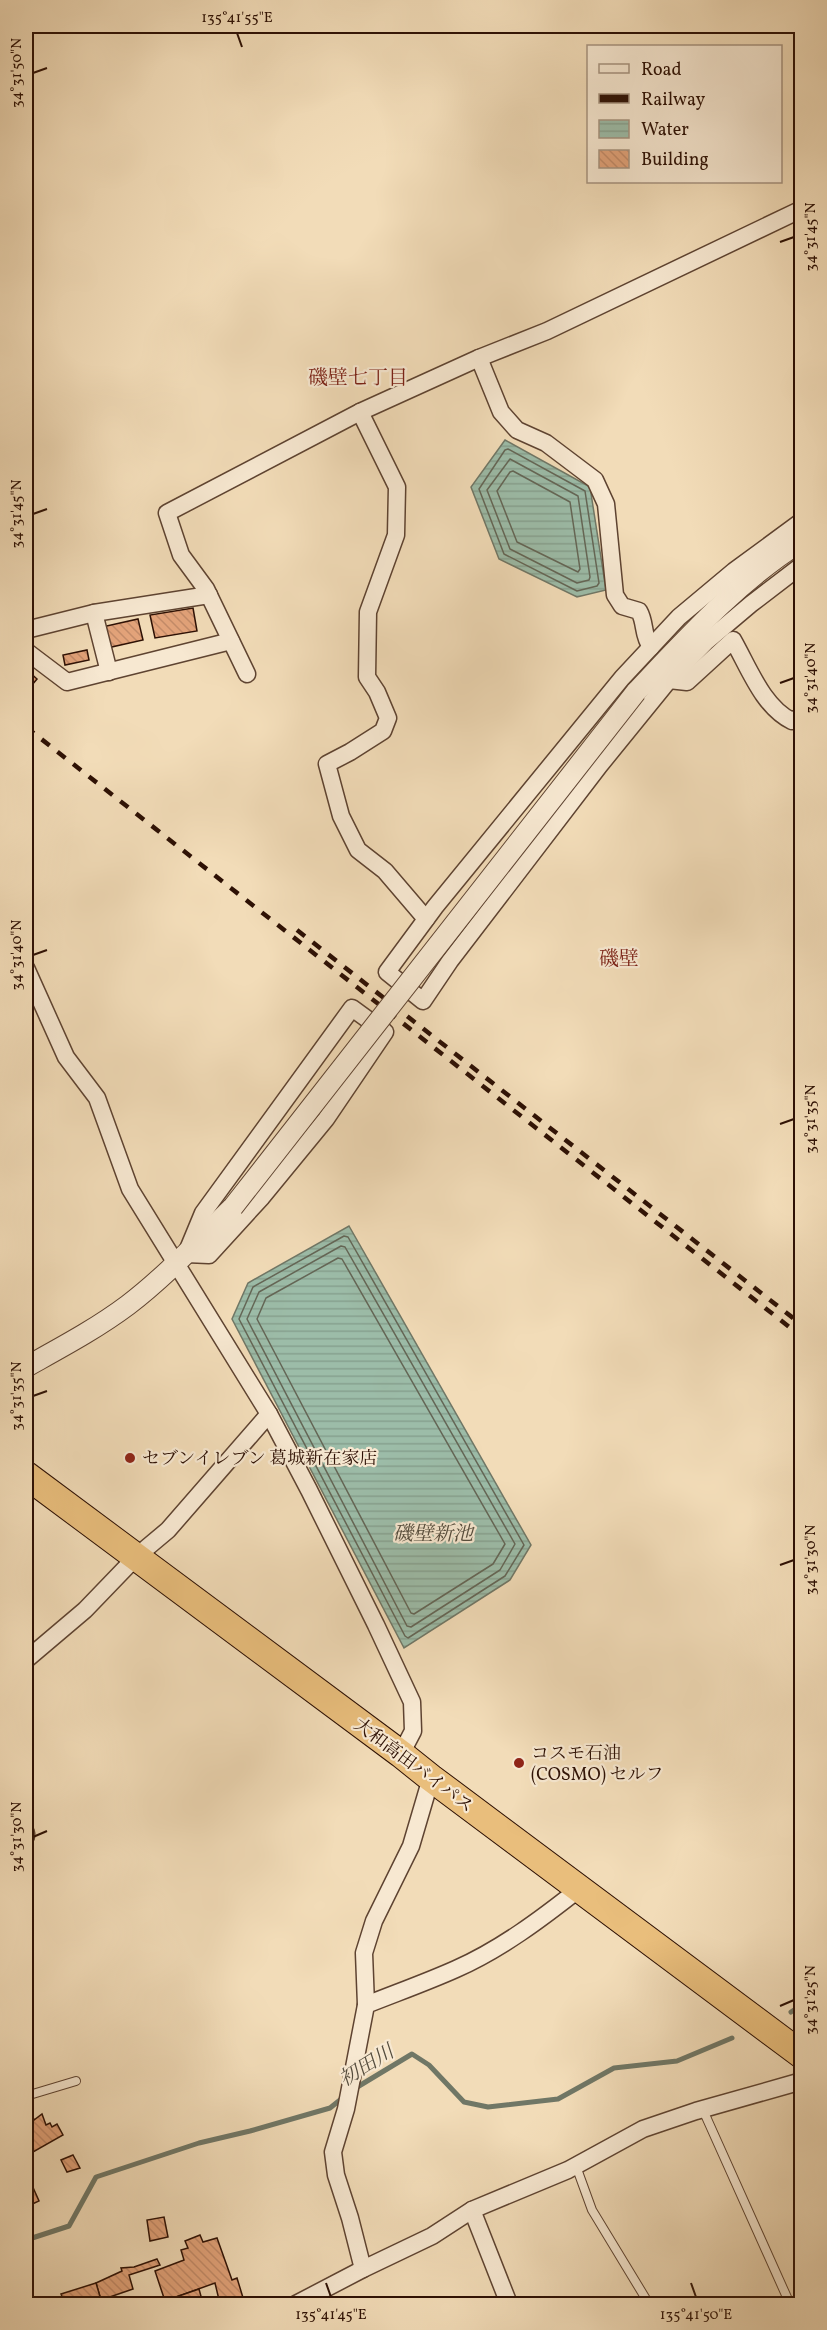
<svg xmlns="http://www.w3.org/2000/svg" width="827" height="2330" viewBox="0 0 827 2330" font-family="Vollkorn,'Noto Serif JP',serif">
<defs>
<pattern id="water-rules" width="6" height="5" patternUnits="userSpaceOnUse" patternTransform="scale(1.5)"><rect width="6" height="5" fill="#9cbca8"/><path d="M0 2.5h6" fill="none" stroke="#87a18f"/></pattern>
<pattern id="building-back-hatch" width="6" height="6" patternUnits="userSpaceOnUse" patternTransform="scale(1.5)"><rect width="6" height="6" fill="#e3a37a"/><path d="M-1 5l2 2M0 0l6 6M5-1l2 2" fill="none" stroke="#c38b68"/></pattern>
</defs>
<rect width="100%" height="100%" fill="#f2dcb8"/>
<filter id="stains"><feTurbulence type="fractalNoise" baseFrequency=".00333" numOctaves="4"/><feColorMatrix values="0 0 0 0 .2 0 0 0 0 .09 0 0 0 0 .02 0 0 0 .5 -.17"/></filter>
<radialGradient id="worn" r=".72"><stop offset=".6" stop-color="#630" stop-opacity="0"/><stop offset="1" stop-color="#630" stop-opacity=".3"/></radialGradient>
<g fill="url(#water-rules)" stroke="#707766" stroke-width="1.5">
<polygon points="505,440 590,487 606,590 577,597 499,559 471,487"/>
<polygon points="349,1226 531,1545 510,1580 404,1648 232,1319 248,1283"/>
</g>
<g fill="none" stroke-linecap="round" stroke-linejoin="round">
<g stroke="#646656" stroke-width="1.5">
<polygon points="508,449 585,491 599,583 597,586 577,591 504,554 479,489 505,450"/>
<polygon points="510,459 578,496 590,577 589,580 577,583 510,549 487,490"/>
<polygon points="513,471 570,502 580,569 578,572 517,542 497,491 510,472"/>
<polygon points="344,1236 348,1237 524,1545 505,1576 408,1638 405,1636 239,1319 253,1287"/>
<polygon points="341,1246 345,1247 515,1544 500,1570 411,1627 407,1626 247,1319 259,1292"/>
<polygon points="338,1258 342,1259 505,1544 493,1564 414,1614 411,1613 257,1319 266,1298"/>
</g>
<g stroke="#707766" stroke-width="5">
<polyline points="791,2012 794,2010 802,2015"/>
<polyline points="354,2089 412,2054 429,2065 464,2102 488,2107 558,2099 614,2068 677,2061 732,2038"/>
<polyline points="26,2240 69,2226 96,2177 199,2143 250,2131 330,2108 345,2096"/>
</g>
</g>
<g fill="url(#building-back-hatch)" stroke="#2d1004" stroke-width="1.5">
<polygon points="193,608 197,631 155,638 150,615"/>
<polygon points="138,619 143,640 107,648 102,627"/>
<polygon points="87,650 89,660 65,665 63,655"/>
<polygon points="26,669 37,679 26,692"/>
<polygon points="32,2114 34,2120 42,2114 46,2125 50,2123 52,2127 57,2124 63,2135 26,2156 26,2117"/>
<polygon points="73,2155 80,2168 67,2172 61,2160"/>
<polygon points="31,2183 39,2201 26,2207 26,2186"/>
<polygon points="164,2217 168,2237 150,2241 147,2220"/>
<polygon points="200,2235 203,2242 217,2238 232,2280 237,2278 244,2301 234,2304 220,2304 215,2283 165,2301 155,2271 184,2260 181,2250 188,2248 185,2241"/>
<polygon points="157,2259 160,2265 129,2275 133,2289 101,2300 96,2283 122,2271 121,2268 134,2267"/>
<polygon points="96,2283 101,2300 88,2304 65,2304 61,2294"/>
<polygon points="199,2289 202,2300 190,2304 179,2304 176,2297"/>
<polygon points="206,2299 208,2304 190,2304 202,2300"/>
</g>
<g fill="none" stroke-linecap="round" stroke-linejoin="round">
<g stroke="#5e4331" stroke-width="10">
<g id="service">
<polyline points="26,2096 76,2081"/>
<polyline points="703,2110 790,2304"/>
<polyline points="576,2166 592,2210 649,2304"/>
</g>
</g>
<g stroke="#5e4331" stroke-width="19">
<g id="minor">
<path d="M479,358L501,412L517,430L546,443L595,480L606,504L615,595L622,606L639,611C646,623 642,635 651,647"/>
<polyline points="360,412 397,487 396,535 368,612 367,677 377,692 388,718 383,731 350,752 327,764 341,816 358,850 385,871 426,919"/>
<polyline points="802,521 734,571 679,617 622,678 435,907 387,972 423,1001 450,961 600,765 669,680 706,642 751,604 802,565"/>
<polyline points="94,613 109,672"/>
<polyline points="26,630 94,613 209,595"/>
<polyline points="26,651 67,682 231,641"/>
<polyline points="247,674 206,589 181,555 167,513 360,412 479,358 547,331 802,209"/>
<path d="M669,680L687,682L733,640C749,668 763,707 792,721L802,716"/>
<polyline points="26,968 66,1057 97,1098 130,1189 269,1414 309,1490 376,1625 412,1702 413,1731 401,1754"/>
<polygon points="352,1008 385,1032 326,1119 262,1197 209,1255 186,1254 203,1213"/>
<polyline points="26,1660 85,1610 137,1556 168,1530 269,1414"/>
<polyline points="26,1833 26,1836"/>
<polyline points="366,2005 364,1953 374,1921 411,1846 431,1778"/>
<polyline points="472,2210 509,2304"/>
<path d="M363,2269L350,2218L336,2175L333,2152L346,2109L366,2005C396,1993 427,1982 456,1969C501,1949 541,1919 579,1889"/>
<polyline points="296,2304 363,2269 432,2236 472,2210 568,2170 643,2129 696,2111 802,2081"/>
</g>
</g>
<g stroke="#5e4331" stroke-width="22">
<g id="tertiary">
<path d="M636,692C687,638 738,581 802,541"/>
<path d="M26,1367C60,1348 96,1329 128,1305C166,1276 199,1240 233,1207"/>
</g>
</g>
<g stroke="#2d1004" stroke-width="29">
<polyline id="trunk" points="26,1475 401,1754 431,1778 802,2055"/>
</g>
<use href="#service" stroke="#f7e8d1" stroke-width="8"/>
<use href="#minor" stroke="#f7e8d1" stroke-width="16"/>
<use href="#tertiary" stroke="#f7e8d1" stroke-width="20"/>
<use href="#trunk" stroke="#e9be7c" stroke-width="27"/>
<g stroke="#2d1004" stroke-width="4.5" stroke-dasharray="10 10" stroke-linecap="butt">
<polyline points="26,727 802,1337"/>
<polyline points="297,930 802,1325"/>
</g>
<g stroke="#5e4331" stroke-width="22" stroke-linecap="butt">
<polyline id="tertiary-bridge" points="233,1207 636,692"/>
</g>
<use href="#tertiary-bridge" stroke="#f7e8d1" stroke-width="20"/>
</g>
<path fill="none" stroke="#2d1004" stroke-width="2" d="M237,33L242,47M33,73L47,68M780,242L794,237M33,514L47,509M780,683L794,678M33,955L47,950M780,1124L794,1119M33,1396L47,1391M780,1565L794,1560M33,1837L47,1831M780,2006L794,2000M326,2283L331,2297M691,2283L696,2297"/>
<g fill="#8f2418" stroke="#f7e8d1" stroke-width="2">
<circle cx="130" cy="1458" r="6"/>
<circle cx="519" cy="1763" r="6"/>
</g>
<g text-anchor="middle" stroke-width="4.5" stroke-linejoin="round" paint-order="stroke">
<g font-size="18" fill="#2d1004" stroke="#f7e8d1" text-anchor="start">
<text x="142" y="1464">セブンイレブン 葛城新在家店</text>
<text x="531" y="1759">コスモ石油<tspan x="531" dy="21">(COSMO) セルフ</tspan></text>
</g>
<g font-size="18" fill="#2d1004" stroke="#f7e8d1">
<text transform="translate(414 1765) rotate(37)" y="6">大和高田バイパス</text>
</g>
<g font-size="20" fill="#7a1f14" stroke="#f7e8d1">
<text x="358" y="384">磯壁七丁目</text>
<text x="619" y="965">磯壁</text>
</g>
<g font-size="20" font-style="italic" fill="#544c3d" stroke="#f7e8d1">
<text x="433" y="1540">磯壁新池</text>
<text transform="translate(366 2065) rotate(-32)" y="7">初田川</text>
</g>
</g>
<rect width="827" height="2330" fill="none" stroke="#f2dcb8" stroke-width="66"/>
<rect x="587" y="45" width="195" height="138" fill="#f7e8d1" stroke="#a6927f" stroke-width="1.5"/>
<rect x="599" y="64" width="30" height="9" fill="#f7e8d1" stroke="#a6927f" stroke-width="1.5"/>
<text x="641" y="75" font-size="18" fill="#2d1004">Road</text>
<rect x="599" y="94" width="30" height="9" fill="#2d1004" stroke="#a6927f" stroke-width="1.5"/>
<text x="641" y="105" font-size="18" fill="#2d1004">Railway</text>
<rect x="599" y="120" width="30" height="18" fill="url(#water-rules)" stroke="#a6927f" stroke-width="1.5"/>
<text x="641" y="135" font-size="18" fill="#2d1004">Water</text>
<rect x="599" y="150" width="30" height="18" fill="url(#building-back-hatch)" stroke="#a6927f" stroke-width="1.5"/>
<text x="641" y="165" font-size="18" fill="#2d1004">Building</text>
<rect x="33" y="33" width="761" height="2264" fill="none" stroke="#2d1004" stroke-width="2"/>
<g font-size="15" text-anchor="middle" fill="#2d1004">
<text x="237" y="22">135°41'55"E</text>
<text transform="translate(16 73) rotate(-90)" y="5">34°31'50"N</text>
<text transform="translate(810 237) rotate(-90)" y="5">34°31'45"N</text>
<text transform="translate(16 514) rotate(-90)" y="5">34°31'45"N</text>
<text transform="translate(810 678) rotate(-90)" y="5">34°31'40"N</text>
<text transform="translate(16 955) rotate(-90)" y="5">34°31'40"N</text>
<text transform="translate(810 1119) rotate(-90)" y="5">34°31'35"N</text>
<text transform="translate(16 1396) rotate(-90)" y="5">34°31'35"N</text>
<text transform="translate(810 1560) rotate(-90)" y="5">34°31'30"N</text>
<text transform="translate(16 1837) rotate(-90)" y="5">34°31'30"N</text>
<text transform="translate(810 2000) rotate(-90)" y="5">34°31'25"N</text>
<text x="331" y="2319">135°41'45"E</text>
<text x="696" y="2319">135°41'50"E</text>
</g>
<rect width="100%" height="100%" filter="url(#stains)"/>
<rect width="100%" height="100%" fill="url(#worn)"/>
</svg>
